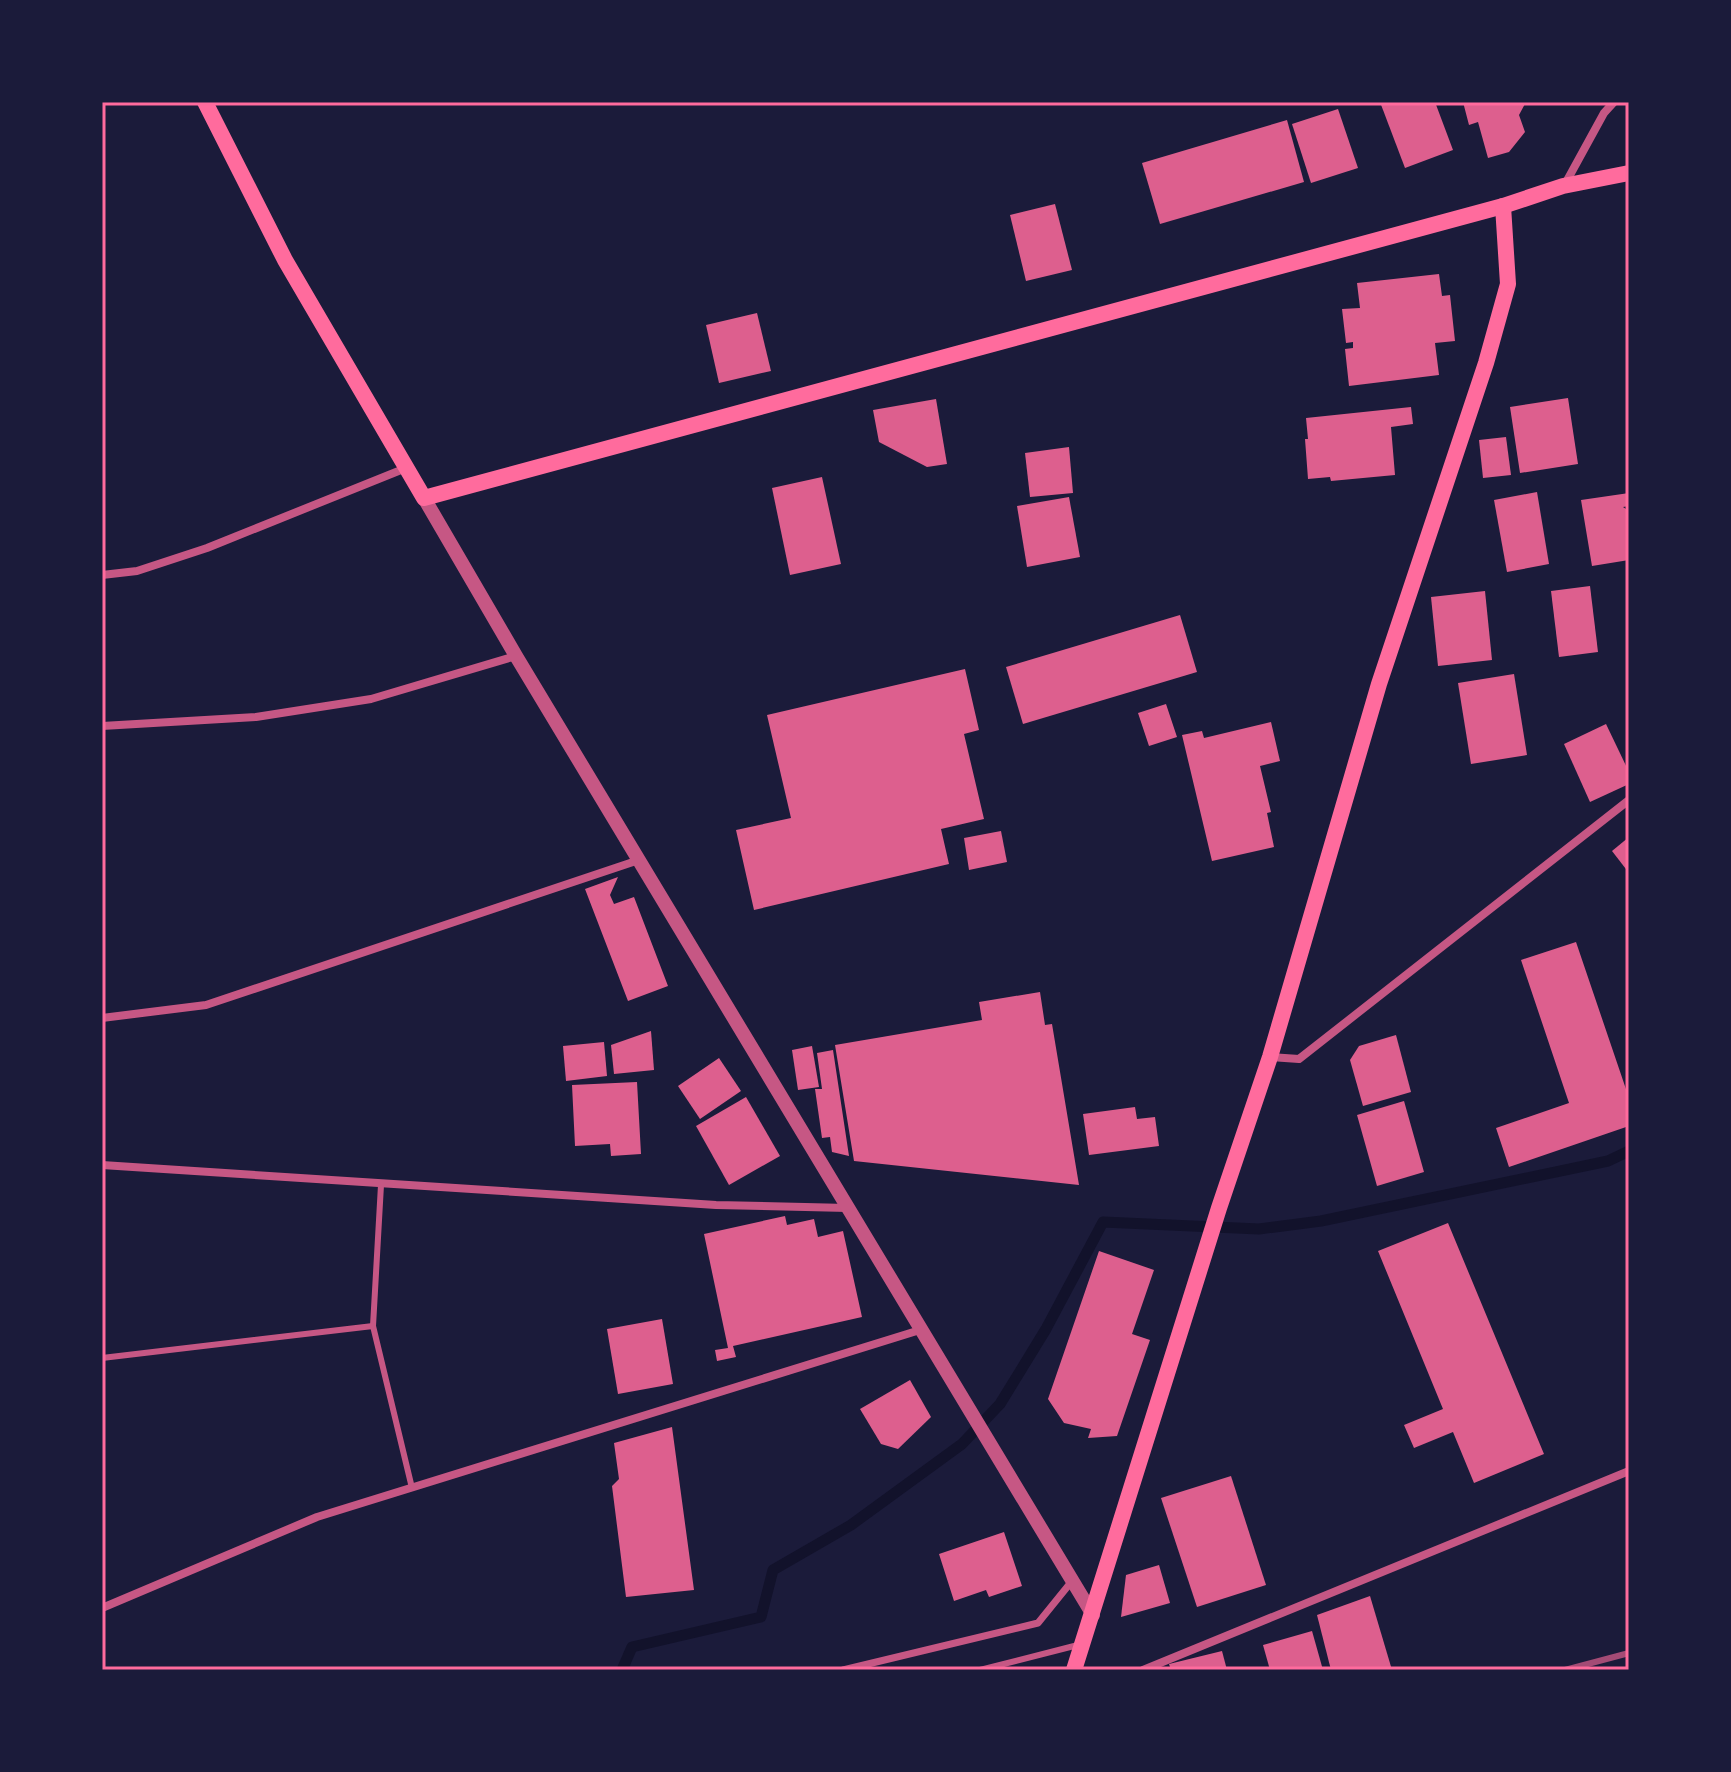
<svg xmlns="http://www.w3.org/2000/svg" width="1731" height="1772" viewBox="0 0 1731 1772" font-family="Roboto,sans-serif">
<rect width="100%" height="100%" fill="#1b1b3a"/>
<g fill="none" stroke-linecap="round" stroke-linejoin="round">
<polyline stroke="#12122b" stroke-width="11" points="622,1670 632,1647 761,1617 773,1570 851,1525 962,1444 1000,1404 1046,1329 1103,1222 1259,1229 1321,1221 1608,1161 1629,1151"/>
</g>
<g fill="#dd5f8e">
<polygon points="1380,102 1435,102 1453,150 1405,168"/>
<polygon points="1463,102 1526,102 1519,115 1525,132 1509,152 1488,158 1478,122 1469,125"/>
<polygon points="1338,109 1358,168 1311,183 1292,124"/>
<polygon points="1287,120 1304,182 1160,224 1142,163"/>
<polygon points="1055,204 1072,270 1026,281 1010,215"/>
<polygon points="1439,274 1442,296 1450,295 1455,341 1435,343 1439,375 1349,386 1345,349 1353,348 1353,342 1346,343 1342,309 1360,308 1357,283"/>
<polygon points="757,313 771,371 719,383 706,325"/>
<polygon points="1568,398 1578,464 1520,473 1510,407"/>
<polygon points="936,399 947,464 927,467 879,442 873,410"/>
<polygon points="1411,407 1413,424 1391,427 1395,475 1331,481 1330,477 1308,479 1305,439 1308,439 1306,418"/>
<polygon points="1506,437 1511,475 1483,478 1479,440"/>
<polygon points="1069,447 1073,493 1030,497 1025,453"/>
<polygon points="822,477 841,564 790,575 772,488"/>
<polygon points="1537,492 1549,564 1507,572 1494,500"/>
<polygon points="1629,493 1629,506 1623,507 1629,511 1629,560 1592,566 1581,500"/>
<polygon points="1069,497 1080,557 1027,567 1017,506"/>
<polygon points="1590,586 1598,652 1559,657 1551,591"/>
<polygon points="1485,591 1492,660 1438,666 1431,597"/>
<polygon points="1180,615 1197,672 1023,724 1006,667"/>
<polygon points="965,669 979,730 964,734 984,819 941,829 949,864 754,910 736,830 791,818 767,715"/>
<polygon points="1514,674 1527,755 1471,764 1458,683"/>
<polygon points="1166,704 1177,737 1149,746 1138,713"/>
<polygon points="1271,722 1280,761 1260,766 1271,812 1267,813 1274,847 1212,861 1182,735 1202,731 1204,738"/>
<polygon points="1606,724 1629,772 1629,784 1590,802 1564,744"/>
<polygon points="1001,831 1007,862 969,870 964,838"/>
<polygon points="1629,837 1629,873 1612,851"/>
<polygon points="618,877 610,895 614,904 634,897 668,986 628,1001 585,889"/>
<polygon points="1576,942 1629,1098 1629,1126 1509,1167 1496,1128 1569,1103 1521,960"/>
<polygon points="1040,992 1045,1025 1052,1024 1079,1185 854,1161 835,1045 982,1020 979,1002"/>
<polygon points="651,1031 654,1070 614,1074 611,1045"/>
<polygon points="1396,1035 1411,1092 1363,1106 1350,1060 1359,1046"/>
<polygon points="604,1042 607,1076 566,1081 563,1046"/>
<polygon points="812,1046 819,1087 798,1090 792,1050"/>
<polygon points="833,1050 849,1156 832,1152 830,1137 822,1138 815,1089 822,1089 817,1053"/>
<polygon points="719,1058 741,1091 700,1119 678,1086"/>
<polygon points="637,1082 641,1154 611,1156 610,1144 575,1146 572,1085"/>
<polygon points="746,1097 780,1156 729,1185 696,1126"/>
<polygon points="1404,1101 1424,1172 1377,1186 1357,1115"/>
<polygon points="1135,1107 1137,1119 1155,1117 1159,1146 1089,1155 1083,1114"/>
<polygon points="785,1216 787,1225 814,1219 818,1237 843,1231 862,1317 733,1346 736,1357 717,1361 715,1350 728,1348 704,1234"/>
<polygon points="1448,1223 1544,1454 1474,1483 1453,1432 1414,1448 1404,1425 1443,1409 1378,1251"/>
<polygon points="1099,1251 1154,1270 1132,1334 1150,1340 1117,1436 1088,1438 1091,1429 1064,1423 1048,1399"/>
<polygon points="662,1319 673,1384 618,1394 607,1329"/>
<polygon points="910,1380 931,1417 898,1449 881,1444 860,1409"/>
<polygon points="672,1427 694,1590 626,1597 612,1486 619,1479 614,1443"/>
<polygon points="1231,1476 1266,1585 1197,1607 1161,1498"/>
<polygon points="1004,1532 1022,1586 989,1597 986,1590 954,1601 939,1554"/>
<polygon points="1159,1565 1170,1603 1121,1617 1126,1575"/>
<polygon points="1370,1596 1392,1670 1331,1670 1317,1615"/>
<polygon points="1312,1631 1323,1670 1270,1670 1263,1645"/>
<polygon points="1222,1651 1227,1670 1171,1670 1169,1664"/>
</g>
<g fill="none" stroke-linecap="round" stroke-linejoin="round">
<g stroke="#c65784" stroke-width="6">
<polyline points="381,1185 373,1326 412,1488"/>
<polyline points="102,1358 373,1326"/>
<polyline points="980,1670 1078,1645"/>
</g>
<polyline stroke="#c65784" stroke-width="7" points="843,1670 1038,1623 1072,1581"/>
<g stroke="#c65784" stroke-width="8">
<polyline points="1564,186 1604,113 1614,102"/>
<polyline points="102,575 137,571 207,548 406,468"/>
<polyline points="102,726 256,717 371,699 516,656"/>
<polyline points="102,1018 206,1005 639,860"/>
<polyline points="1270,1057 1299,1059 1629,800"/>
<polyline points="102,1165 716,1205 848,1208"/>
<polyline points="102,1608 317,1517 920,1330"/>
<polyline points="1143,1670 1629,1471"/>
</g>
<polyline stroke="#c65784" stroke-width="14" points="424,498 516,656 1093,1615"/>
<g stroke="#ff6b9d" stroke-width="16">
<polyline points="205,102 285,260 424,498 1503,206 1563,186 1629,173"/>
<polyline points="1074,1670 1219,1208 1270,1057 1379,684 1486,363 1508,284 1503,206"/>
</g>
<polyline stroke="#a44b75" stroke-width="6" points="1565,1670 1629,1653"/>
</g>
<rect width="1731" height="1772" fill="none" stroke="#1b1b3a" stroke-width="208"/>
<rect x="104" y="104" width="1523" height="1564" fill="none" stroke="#ff6b9d" stroke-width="3"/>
</svg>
